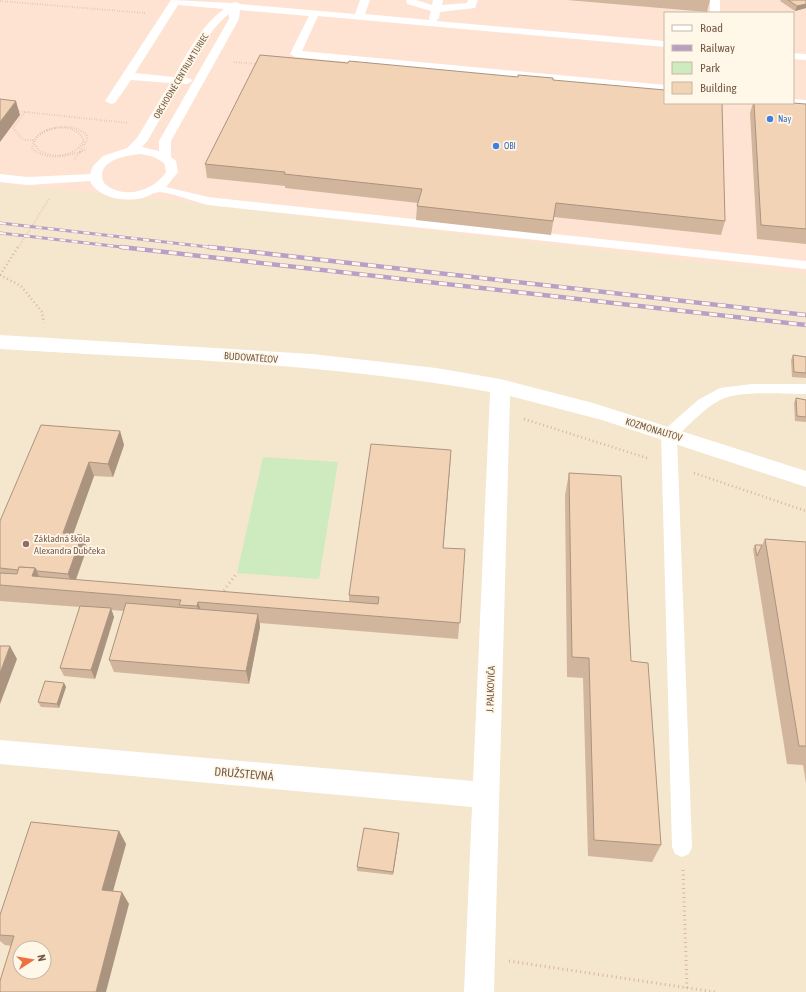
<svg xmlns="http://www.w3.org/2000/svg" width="806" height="992" viewBox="0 0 806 992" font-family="'Asap Condensed',sans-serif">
<rect width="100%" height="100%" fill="#fdf4e0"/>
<path fill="#f5e6ce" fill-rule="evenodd" d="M0,0H806V992H0ZM665,13H793V103H665ZM20,948H44V972H20Z"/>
<path fill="#fee3d3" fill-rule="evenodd" d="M0,0H791L806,10V274L152,198L0,184ZM665,13H793V103H665Z"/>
<polygon fill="#cdebbe" points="263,457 338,462 319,579 237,573"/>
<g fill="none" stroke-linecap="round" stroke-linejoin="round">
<g stroke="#d8b79a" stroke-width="2" stroke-dasharray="0.5 2" stroke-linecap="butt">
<polyline points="0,1 145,13"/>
<polyline points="234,62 259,64"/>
<polyline points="17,111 128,123"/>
<polyline points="25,112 13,128 23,140 33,140"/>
<path d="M55,128C68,127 78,128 84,141C64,174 3,142 55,128Z"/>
<path d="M47,130C38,134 33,139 32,149C47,160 63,157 80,152"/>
<path d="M47,130C61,125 75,125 87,135V140L80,152"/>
<polyline points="80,152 87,149"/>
<polyline points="75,159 80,152"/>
<polyline points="18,248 49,199"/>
</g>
<g stroke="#d8b79a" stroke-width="2.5" stroke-dasharray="1 3" stroke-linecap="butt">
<polyline points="0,275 18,247"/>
<polyline points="0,275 21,286 42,312 44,323"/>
<polyline points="524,419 647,458"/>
<polyline points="694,473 806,511"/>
</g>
<g stroke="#d8b79a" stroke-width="3" stroke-dasharray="1 3.5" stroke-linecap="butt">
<polyline points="221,594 237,573"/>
<polyline points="683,870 687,989"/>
<polyline points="509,961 715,992"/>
</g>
<g fill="#fff" fill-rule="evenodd">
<path d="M171,0L232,3L236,2L240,4L355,14L360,0H370L365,14L430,20L429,18L431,11L407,4L406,0H416L432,5L433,0H443L442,5L467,3L468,0H478L475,8L440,12L439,18L436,21L665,41V47L318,16L302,51L665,85V91L295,57L290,54L309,16L240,10L239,19L171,141V157L176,161L178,172L166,187L208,197L806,261V269L208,205C192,201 176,194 160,192C155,192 148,196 143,198C125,202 99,199 90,181L28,185L0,182V174L28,177L90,174L93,166L103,156L127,148L137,138L170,83L131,80L115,103L111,104L105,101ZM178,5L224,9C202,25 187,53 174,77L135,73ZM229,14V19L159,141V151L142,147L148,140L180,84H187L192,81L191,79L184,77C196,57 210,28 229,14ZM141,154L154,157L164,163L166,172C153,192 122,200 104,183C94,161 126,155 141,154Z"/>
<rect x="710" y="0" width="10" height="13"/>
<polygon points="793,53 806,54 806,60 793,59"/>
<polygon points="793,99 806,100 806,106 789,104 788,103 793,103"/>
<path d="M752,384H806V394C784,394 749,391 728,397C708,403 692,423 677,436L692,847L689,854L682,857L675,854L672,847L661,434L664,430L698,400L720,388Z"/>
</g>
<path fill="#fff" fill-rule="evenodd" d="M0,335L312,354L436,368L500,379L593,403L806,471V487L602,420L510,396L494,992H464L472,807L0,764V740L473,781L490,392C328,363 164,359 0,349Z"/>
<g stroke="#b79fc6" stroke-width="3">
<g id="rail-far1">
<polyline points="0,223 217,248"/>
<polyline points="0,233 130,248"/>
</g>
</g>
<g stroke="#b79fc6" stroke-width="4.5">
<g id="rail">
<polyline points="121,247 806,325"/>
<polyline points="209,247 806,315"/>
</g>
</g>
<use href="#rail-far1" stroke="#fff7e7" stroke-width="2" stroke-dasharray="6" stroke-linecap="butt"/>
<use href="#rail" stroke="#fff7e7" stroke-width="3" stroke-dasharray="8" stroke-linecap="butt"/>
</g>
<g fill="#d1b59d">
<polygon points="567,0 710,0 707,12"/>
<polygon points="781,0 806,0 806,8 795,11 780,1"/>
<polygon points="348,63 553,80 725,221 721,235 554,217 551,235 416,220 417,206 418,203 285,188 285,186 207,178 205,164"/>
<polygon points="753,103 806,104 806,244 757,239 750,113"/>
<polygon points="793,355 806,357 806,378 792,377 791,360"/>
<polygon points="796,398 806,400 806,422 795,421 794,403"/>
<polygon points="120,431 124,445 113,477 94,476 73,534 82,535 87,548 76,580 349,602 349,595 451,450 443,548 465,549 458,639 260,623 260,627 249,684 114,672 109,660 124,611 111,610 114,617 95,679 64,676 60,668 80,607 0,601 0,521"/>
<polygon points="569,473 631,661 661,845 652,862 588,856 583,678 567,677 565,495"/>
<polygon points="765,539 806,542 806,783 803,765 787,764 753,549 755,545 762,545"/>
<polygon points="64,683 66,687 59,708 41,707 38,702"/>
<polygon points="119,831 126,844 113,891 129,904 11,946 5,945 0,941 0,915"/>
<polygon points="399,833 399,836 393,875 357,871 357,867"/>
</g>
<g fill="#aa947f">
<polygon points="806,4 806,8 795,11 797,6"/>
<polygon points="16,101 20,115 0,142 0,122"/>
<polygon points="120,431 124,445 113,477 108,464"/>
<polygon points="451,450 450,467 442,564 443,548"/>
<polygon points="89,462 94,476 69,546 63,533"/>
<polygon points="82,535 87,548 73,587 68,574"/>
<polygon points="35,568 43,584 32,576"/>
<polygon points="198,602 203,618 202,622 197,606"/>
<polygon points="111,608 114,617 95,679 91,670"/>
<polygon points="258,614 260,627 249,684 246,671"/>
<polygon points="10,646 17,659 0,704 0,673"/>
<polygon points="64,683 66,687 59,708 57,704"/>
<polygon points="119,831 126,844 110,902 102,890"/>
<polygon points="399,833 399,836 393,875 393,872"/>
<polygon points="122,892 129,904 106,992 96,992"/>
</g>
<g fill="#f3d3b6" stroke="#aa947f" fill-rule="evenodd">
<polygon points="788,0 806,0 806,4 797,6"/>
<polygon points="260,55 348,63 349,61 518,77 518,75 553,78 553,80 665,90 665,103 722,103 725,221 556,203 553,221 417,206 422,189 284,174 285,172 205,164"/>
<polygon points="0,99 16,101 0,122"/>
<polygon points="754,103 793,103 806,104 806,229 761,225"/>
<polygon points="793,355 806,357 806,373 794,372"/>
<polygon points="796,398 806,400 806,417 797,416"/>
<polygon points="41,425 120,431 108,464 89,462 63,533 82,535 68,574 37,571 35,568 19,567 18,570 0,568 0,521"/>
<polygon points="371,444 451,450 443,548 465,549 460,623 198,602 197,606 179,605 181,600 0,585 0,573 17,574 19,567 35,568 32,576 378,604 379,597 349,595"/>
<polygon points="569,473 621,476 631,661 648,663 661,845 594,840 589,658 572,657"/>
<polygon points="765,539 806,542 806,746 799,746"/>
<polygon points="755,545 762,545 757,556"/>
<polygon points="126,603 258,614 246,671 109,660"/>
<polygon points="80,606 111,608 91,670 60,668"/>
<polygon points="0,646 10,646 0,673"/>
<polygon points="45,681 64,683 57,704 38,702"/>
<path d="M31,822L119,831L102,890L122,892L96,992H0V981L14,936L0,935V915ZM20,948H44V972H20Z"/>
<polygon points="364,828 399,833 393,872 357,867"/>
</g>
<g fill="#3f7fe0" stroke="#fff7e7" stroke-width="1.5">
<circle cx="770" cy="119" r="4"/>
<circle cx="496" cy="146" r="4"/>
</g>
<circle fill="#8d6e63" stroke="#fff7e7" stroke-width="1.5" cx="26" cy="544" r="4"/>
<g text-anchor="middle" stroke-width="3.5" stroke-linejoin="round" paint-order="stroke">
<g font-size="9" fill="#745a46" stroke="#fff7e7">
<text transform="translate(181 76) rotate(-59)" y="3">OBCHODNÉ CENTRUM TURIEC</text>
</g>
<g font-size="9" fill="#366cbe" stroke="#fff7e7" text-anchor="start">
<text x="778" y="122">Nay</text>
<text x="504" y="149">OBI</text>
</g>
<g font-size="10" fill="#745a46" stroke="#fff7e7">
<text transform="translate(251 357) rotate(4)" y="4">BUDOVATEĽOV</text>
<text transform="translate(654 429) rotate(17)" y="4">KOZMONAUTOV</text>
<text transform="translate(490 689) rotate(-88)" y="4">J. PALKOVIČA</text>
</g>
<g font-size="10" fill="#785e54" stroke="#fff7e7" text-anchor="start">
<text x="34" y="542">Základná škola<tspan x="34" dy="12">Alexandra Dubčeka</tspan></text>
</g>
<g font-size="12" fill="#745a46" stroke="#fff7e7">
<text transform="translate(244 774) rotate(5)" y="4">DRUŽSTEVNÁ</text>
</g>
</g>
<rect x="664" y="12" width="130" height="92" fill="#fff7e7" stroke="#c7b8a7"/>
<rect x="672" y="25" width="20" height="6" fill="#ffffff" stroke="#c7b8a7"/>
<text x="700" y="32" font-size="12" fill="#745a46">Road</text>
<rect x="672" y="45" width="20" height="6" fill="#b79fc6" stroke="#c7b8a7"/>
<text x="700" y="52" font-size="12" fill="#745a46">Railway</text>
<rect x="672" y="62" width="20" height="12" fill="#cdebbe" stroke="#c7b8a7"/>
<text x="700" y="72" font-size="12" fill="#745a46">Park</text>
<rect x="672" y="82" width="20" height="12" fill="#f3d3b6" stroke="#c7b8a7"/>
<text x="700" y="92" font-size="12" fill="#745a46">Building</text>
<g transform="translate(32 960) rotate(78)"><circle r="19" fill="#fff7e7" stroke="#c7b8a7"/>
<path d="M0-3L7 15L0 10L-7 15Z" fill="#ec733f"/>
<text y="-6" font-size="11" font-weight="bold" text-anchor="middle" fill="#745a46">N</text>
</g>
</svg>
